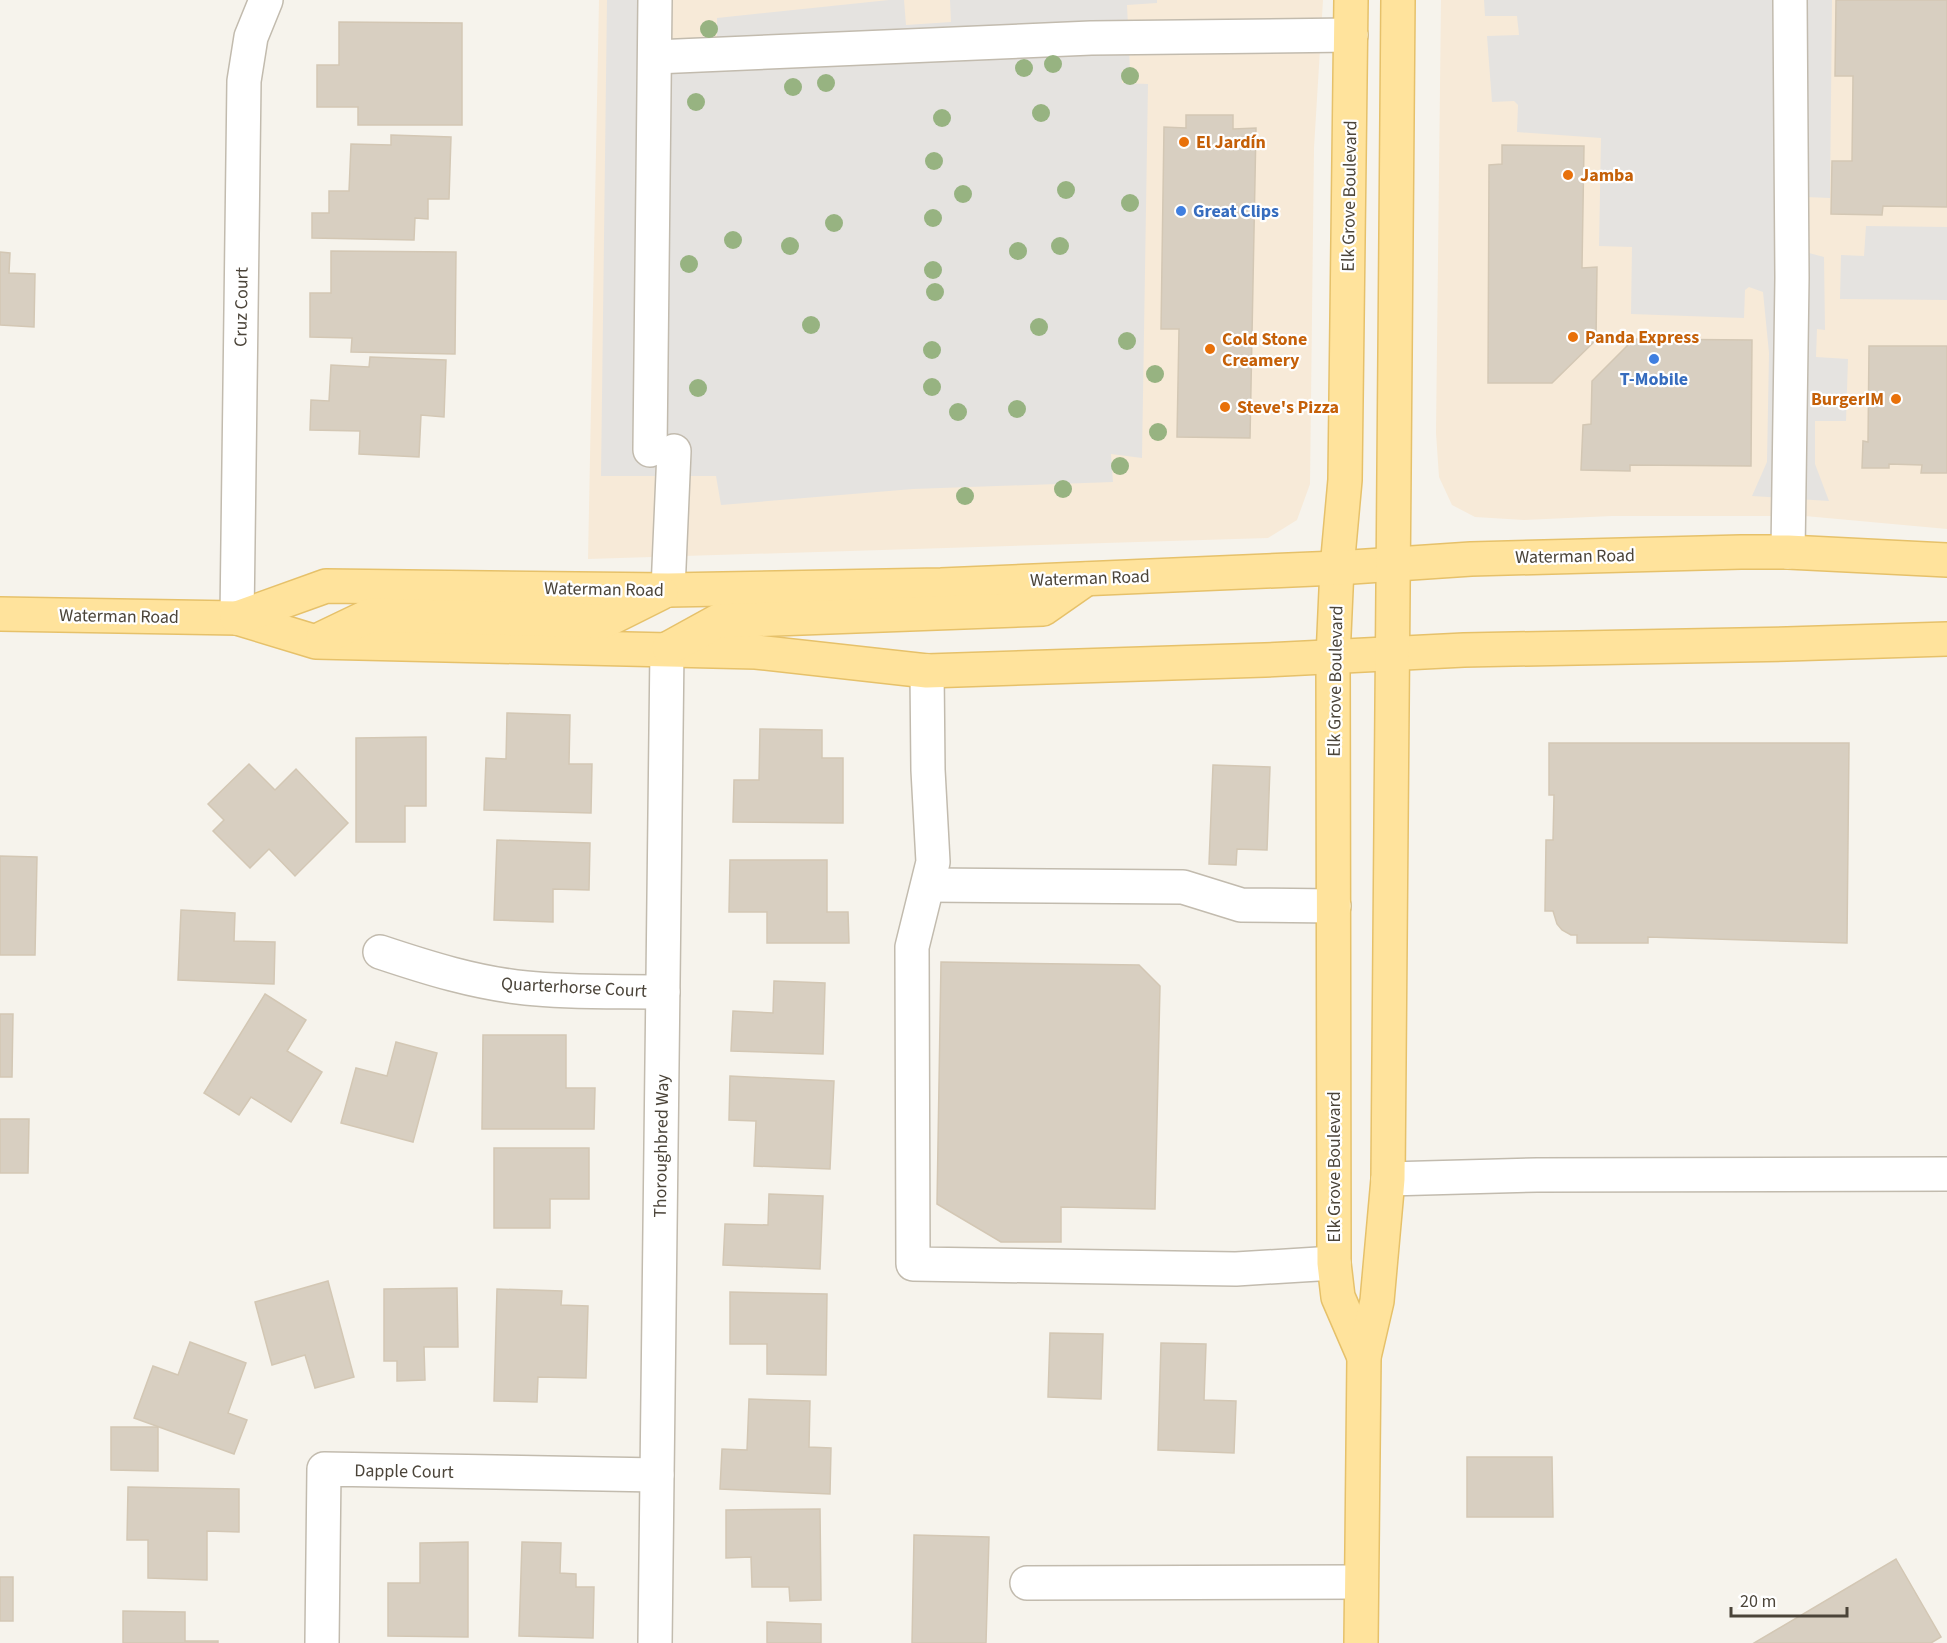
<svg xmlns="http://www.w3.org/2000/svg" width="1947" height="1643" viewBox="0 0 1947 1643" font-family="'Source Sans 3',sans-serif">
<rect width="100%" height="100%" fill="#f6f3ec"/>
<g fill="#f7ead8">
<polygon points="599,0 1323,0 1314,148 1310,484 1297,520 1268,538 588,559"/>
<polygon points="1441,0 1947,0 1947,529 1805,516 1612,516 1524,520 1475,517 1452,505 1439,477 1436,433"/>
</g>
<g fill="#e5e3e0">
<polygon points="607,0 672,0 671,42 717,43 717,18 889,0 904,0 906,25 951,22 950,0 1157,0 1157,3 1127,5 1130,70 1122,70 1122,83 1148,84 1142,458 1111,454 1113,482 913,489 721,505 716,476 601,476"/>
<polygon points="1484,0 1832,0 1830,198 1806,197 1802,204 1809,253 1824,257 1825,330 1817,329 1816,357 1848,359 1846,421 1815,421 1815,464 1829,501 1752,496 1767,462 1769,353 1763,292 1749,287 1745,290 1744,318 1631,314 1632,247 1599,246 1601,138 1517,132 1518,105 1514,101 1492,102 1487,36 1519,35 1517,16 1485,16"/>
<polygon points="1866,226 1947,227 1947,300 1840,299 1841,255 1864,256"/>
</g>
<g fill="#d8cfc1" stroke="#d3c7b4" stroke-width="1.5">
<polygon points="1836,0 1947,0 1947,207 1883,206 1882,215 1831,214 1832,161 1852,161 1853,76 1835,76"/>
<polygon points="339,22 462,23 462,125 358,125 358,107 317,107 317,65 339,65"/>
<polygon points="1186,115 1233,115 1233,129 1256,128 1250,438 1177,437 1179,329 1161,329 1164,127 1186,128"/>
<polygon points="391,135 451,137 449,199 428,199 428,219 415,218 414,240 312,238 312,213 329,213 329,191 349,191 351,144 391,145"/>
<polygon points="1502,145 1584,146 1582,268 1597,267 1596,340 1552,383 1488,383 1489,165 1502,164"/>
<polygon points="331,251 456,252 455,354 351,352 352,338 310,337 310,293 331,293"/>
<polygon points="0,252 10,253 9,273 35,274 34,327 0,325"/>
<polygon points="1634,339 1752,340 1751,466 1630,465 1630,471 1581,470 1583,425 1591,424 1592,381"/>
<polygon points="1869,346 1947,346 1947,473 1921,473 1922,465 1889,464 1889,468 1862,468 1863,441 1868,442"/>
<polygon points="370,357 446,360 444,417 421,415 419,457 359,454 360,431 310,430 311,400 329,401 331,365 369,367"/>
<polygon points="507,713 570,715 569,764 592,764 591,813 484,810 486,758 506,759"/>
<polygon points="760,729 822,730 822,758 843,758 843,823 733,822 734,780 759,780"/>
<polygon points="426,737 426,806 405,806 405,842 356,842 356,738"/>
<polygon points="1549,743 1849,743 1847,943 1648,937 1648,943 1577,943 1577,935 1571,935 1562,930 1557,924 1553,911 1545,911 1546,840 1553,840 1554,795 1549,795"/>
<polygon points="249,764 275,790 296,769 348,823 295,876 269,849 250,868 213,831 224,820 208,804"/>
<polygon points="1213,765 1270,767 1267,850 1237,849 1236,865 1209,864"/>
<polygon points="497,840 590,843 589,890 553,889 553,922 494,920"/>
<polygon points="0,856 37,857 35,955 0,955"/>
<polygon points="730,860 827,860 827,912 848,912 849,943 767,943 767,912 729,912"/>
<polygon points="181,910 235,913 234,941 275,942 274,984 178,980"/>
<polygon points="941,962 1139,965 1160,986 1155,1209 1061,1207 1061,1242 1001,1242 937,1204"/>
<polygon points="774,981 825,983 823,1054 731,1051 733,1011 773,1013"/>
<polygon points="265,994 306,1020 287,1051 322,1072 291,1122 251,1097 239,1115 204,1093"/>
<polygon points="0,1014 13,1014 12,1077 0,1077"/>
<polygon points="483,1035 566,1035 566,1088 595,1088 594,1129 482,1129"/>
<polygon points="396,1042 437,1053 413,1142 341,1123 356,1068 387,1076"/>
<polygon points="730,1076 834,1081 830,1169 754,1166 756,1121 729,1120"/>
<polygon points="0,1119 29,1119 28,1173 0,1173"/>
<polygon points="494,1148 589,1148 589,1199 550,1199 550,1228 494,1228"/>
<polygon points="769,1194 823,1196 820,1269 723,1265 725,1224 768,1225"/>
<polygon points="328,1281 354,1377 315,1388 305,1355 272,1365 255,1302"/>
<polygon points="457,1288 458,1347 424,1347 425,1380 397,1381 397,1361 384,1361 384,1289"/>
<polygon points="497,1289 562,1291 561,1305 588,1306 586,1378 538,1377 537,1402 494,1401"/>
<polygon points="730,1292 827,1294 826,1375 767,1374 767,1344 730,1344"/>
<polygon points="1050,1333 1103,1334 1101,1399 1048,1397"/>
<polygon points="190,1342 246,1363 228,1413 247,1420 234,1454 134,1418 153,1366 178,1375"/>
<polygon points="1161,1343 1206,1344 1204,1400 1236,1401 1234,1453 1158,1450"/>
<polygon points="749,1399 810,1401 809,1447 831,1448 830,1494 720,1489 722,1449 747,1450"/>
<polygon points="111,1427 158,1427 158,1471 111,1470"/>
<polygon points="1467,1457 1552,1457 1553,1517 1467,1517"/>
<polygon points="128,1487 239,1489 239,1532 207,1531 207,1580 148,1578 148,1540 127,1540"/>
<polygon points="820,1509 821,1600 790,1601 789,1587 752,1587 751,1557 726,1558 726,1510"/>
<polygon points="914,1535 989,1537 986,1643 912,1643"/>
<polygon points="468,1542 468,1637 388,1636 388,1583 420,1583 420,1543"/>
<polygon points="522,1542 561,1543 560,1573 576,1574 576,1587 594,1587 593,1638 519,1636"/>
<polygon points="1896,1559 1941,1637 1931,1643 1754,1643"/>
<rect x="0" y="1577" width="13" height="44"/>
<polygon points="123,1611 185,1612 185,1641 218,1641 218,1643 123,1643"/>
<polygon points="767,1622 821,1624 821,1643 767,1643"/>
</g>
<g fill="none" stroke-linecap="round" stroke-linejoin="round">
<g stroke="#c2bbae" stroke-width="36">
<g id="minor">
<polyline points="655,57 1091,38 1351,35"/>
<polyline points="650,450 655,0"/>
<polyline points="1788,552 1792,278 1790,0"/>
<polyline points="668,590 674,451"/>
<polyline points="237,618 244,81 251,37 266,0"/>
<polyline points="927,671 928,770 933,862 912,947 913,1264 1236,1269 1334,1263"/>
<polyline points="928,885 1183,887 1241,905 1334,906"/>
<path d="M380,952C428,968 476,983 526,988C572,993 618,991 663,992"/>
<polyline points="1388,1179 1537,1175 1947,1174"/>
<polyline points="1027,1583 1361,1582"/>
<polyline points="322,1643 324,1469 657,1475"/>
<polyline points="655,1643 667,649"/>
</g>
</g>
<g stroke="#e6c16a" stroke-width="36">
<g id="major">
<polyline points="1351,0 1345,480 1337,568 1333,657 1334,1263 1338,1297 1364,1357"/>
<polyline points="0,614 237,618 316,642 756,652 927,671 1265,660 1464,650 1787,644 1947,639"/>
<polyline points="237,618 326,586 668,590 941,585 1337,568 1471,559 1741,552 1788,552 1947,560"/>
<polyline points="323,638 371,615 605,621 661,593"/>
<polyline points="669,648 718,621 1043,609 1086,579"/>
<polyline points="1361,1643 1364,1357 1377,1301 1388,1179 1398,0"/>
</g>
</g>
<use href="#minor" stroke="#fff" stroke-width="33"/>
<use href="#major" stroke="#ffe39c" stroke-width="33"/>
</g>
<g fill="#97b381">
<circle cx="709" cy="29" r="9"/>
<circle cx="1053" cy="64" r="9"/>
<circle cx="1024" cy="68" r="9"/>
<circle cx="1130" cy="76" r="9"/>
<circle cx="826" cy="83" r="9"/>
<circle cx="793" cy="87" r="9"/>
<circle cx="696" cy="102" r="9"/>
<circle cx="1041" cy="113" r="9"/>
<circle cx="942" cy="118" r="9"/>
<circle cx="934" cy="161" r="9"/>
<circle cx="1066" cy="190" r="9"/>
<circle cx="963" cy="194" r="9"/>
<circle cx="1130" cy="203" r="9"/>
<circle cx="933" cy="218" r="9"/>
<circle cx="834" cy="223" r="9"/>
<circle cx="733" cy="240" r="9"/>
<circle cx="790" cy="246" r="9"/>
<circle cx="1060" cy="246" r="9"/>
<circle cx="1018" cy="251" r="9"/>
<circle cx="689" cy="264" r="9"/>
<circle cx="933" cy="270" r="9"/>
<circle cx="935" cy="292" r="9"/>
<circle cx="811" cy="325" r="9"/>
<circle cx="1039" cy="327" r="9"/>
<circle cx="1127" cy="341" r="9"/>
<circle cx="932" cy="350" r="9"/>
<circle cx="1155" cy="374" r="9"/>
<circle cx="932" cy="387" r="9"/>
<circle cx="698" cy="388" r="9"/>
<circle cx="1017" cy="409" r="9"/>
<circle cx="958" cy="412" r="9"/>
<circle cx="1158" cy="432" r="9"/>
<circle cx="1120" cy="466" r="9"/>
<circle cx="1063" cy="489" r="9"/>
<circle cx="965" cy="496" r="9"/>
</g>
<g fill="#e8710a" stroke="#fff" stroke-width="2">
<circle cx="1184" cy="142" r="6"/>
<circle cx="1568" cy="175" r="6"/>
<circle cx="1573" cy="337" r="6"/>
<circle cx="1210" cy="349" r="6"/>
<circle cx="1896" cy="399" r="6"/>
<circle cx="1225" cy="407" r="6"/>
</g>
<g fill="#3f7fe0" stroke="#fff" stroke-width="2">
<circle cx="1181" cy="211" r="6"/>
<circle cx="1654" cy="359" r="6"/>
</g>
<g text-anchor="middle" stroke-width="4.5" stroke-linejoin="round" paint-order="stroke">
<g font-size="18" font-weight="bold" fill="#c56008" stroke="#fff" text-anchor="start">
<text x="1196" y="148">El Jardín</text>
<text x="1580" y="181">Jamba</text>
<text x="1585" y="343">Panda Express</text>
<text x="1222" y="345">Cold Stone<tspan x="1222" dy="21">Creamery</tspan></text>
<text x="1884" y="405" text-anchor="end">BurgerIM</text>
<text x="1237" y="413">Steve's Pizza</text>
</g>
<g font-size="18" fill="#4b4439" stroke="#fff">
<text transform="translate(1349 196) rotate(-89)" y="6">Elk Grove Boulevard</text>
<text transform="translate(241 307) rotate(-89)" y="6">Cruz Court</text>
<text transform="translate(1575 556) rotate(-1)" y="6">Waterman Road</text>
<text transform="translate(1090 578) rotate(-2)" y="6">Waterman Road</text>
<text transform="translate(604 589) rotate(1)" y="6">Waterman Road</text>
<text transform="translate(119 616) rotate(1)" y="6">Waterman Road</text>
<text transform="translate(1335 681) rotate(-89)" y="6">Elk Grove Boulevard</text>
<text transform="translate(574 987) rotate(3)" y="6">Quarterhorse Court</text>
<text transform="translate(661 1146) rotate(-89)" y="6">Thoroughbred Way</text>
<text transform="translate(1334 1167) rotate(-90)" y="6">Elk Grove Boulevard</text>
<text transform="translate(404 1471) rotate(1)" y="6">Dapple Court</text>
</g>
<g font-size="18" font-weight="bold" fill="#366cbe" stroke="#fff" text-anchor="start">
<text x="1193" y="217">Great Clips</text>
<text x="1654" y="385" text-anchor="middle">T-Mobile</text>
</g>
</g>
<path d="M1731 1607v9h116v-9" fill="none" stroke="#4b4439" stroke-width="3"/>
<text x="1740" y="1607" font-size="18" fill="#4b4439" stroke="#ffffff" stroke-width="4.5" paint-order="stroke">20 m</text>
</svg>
